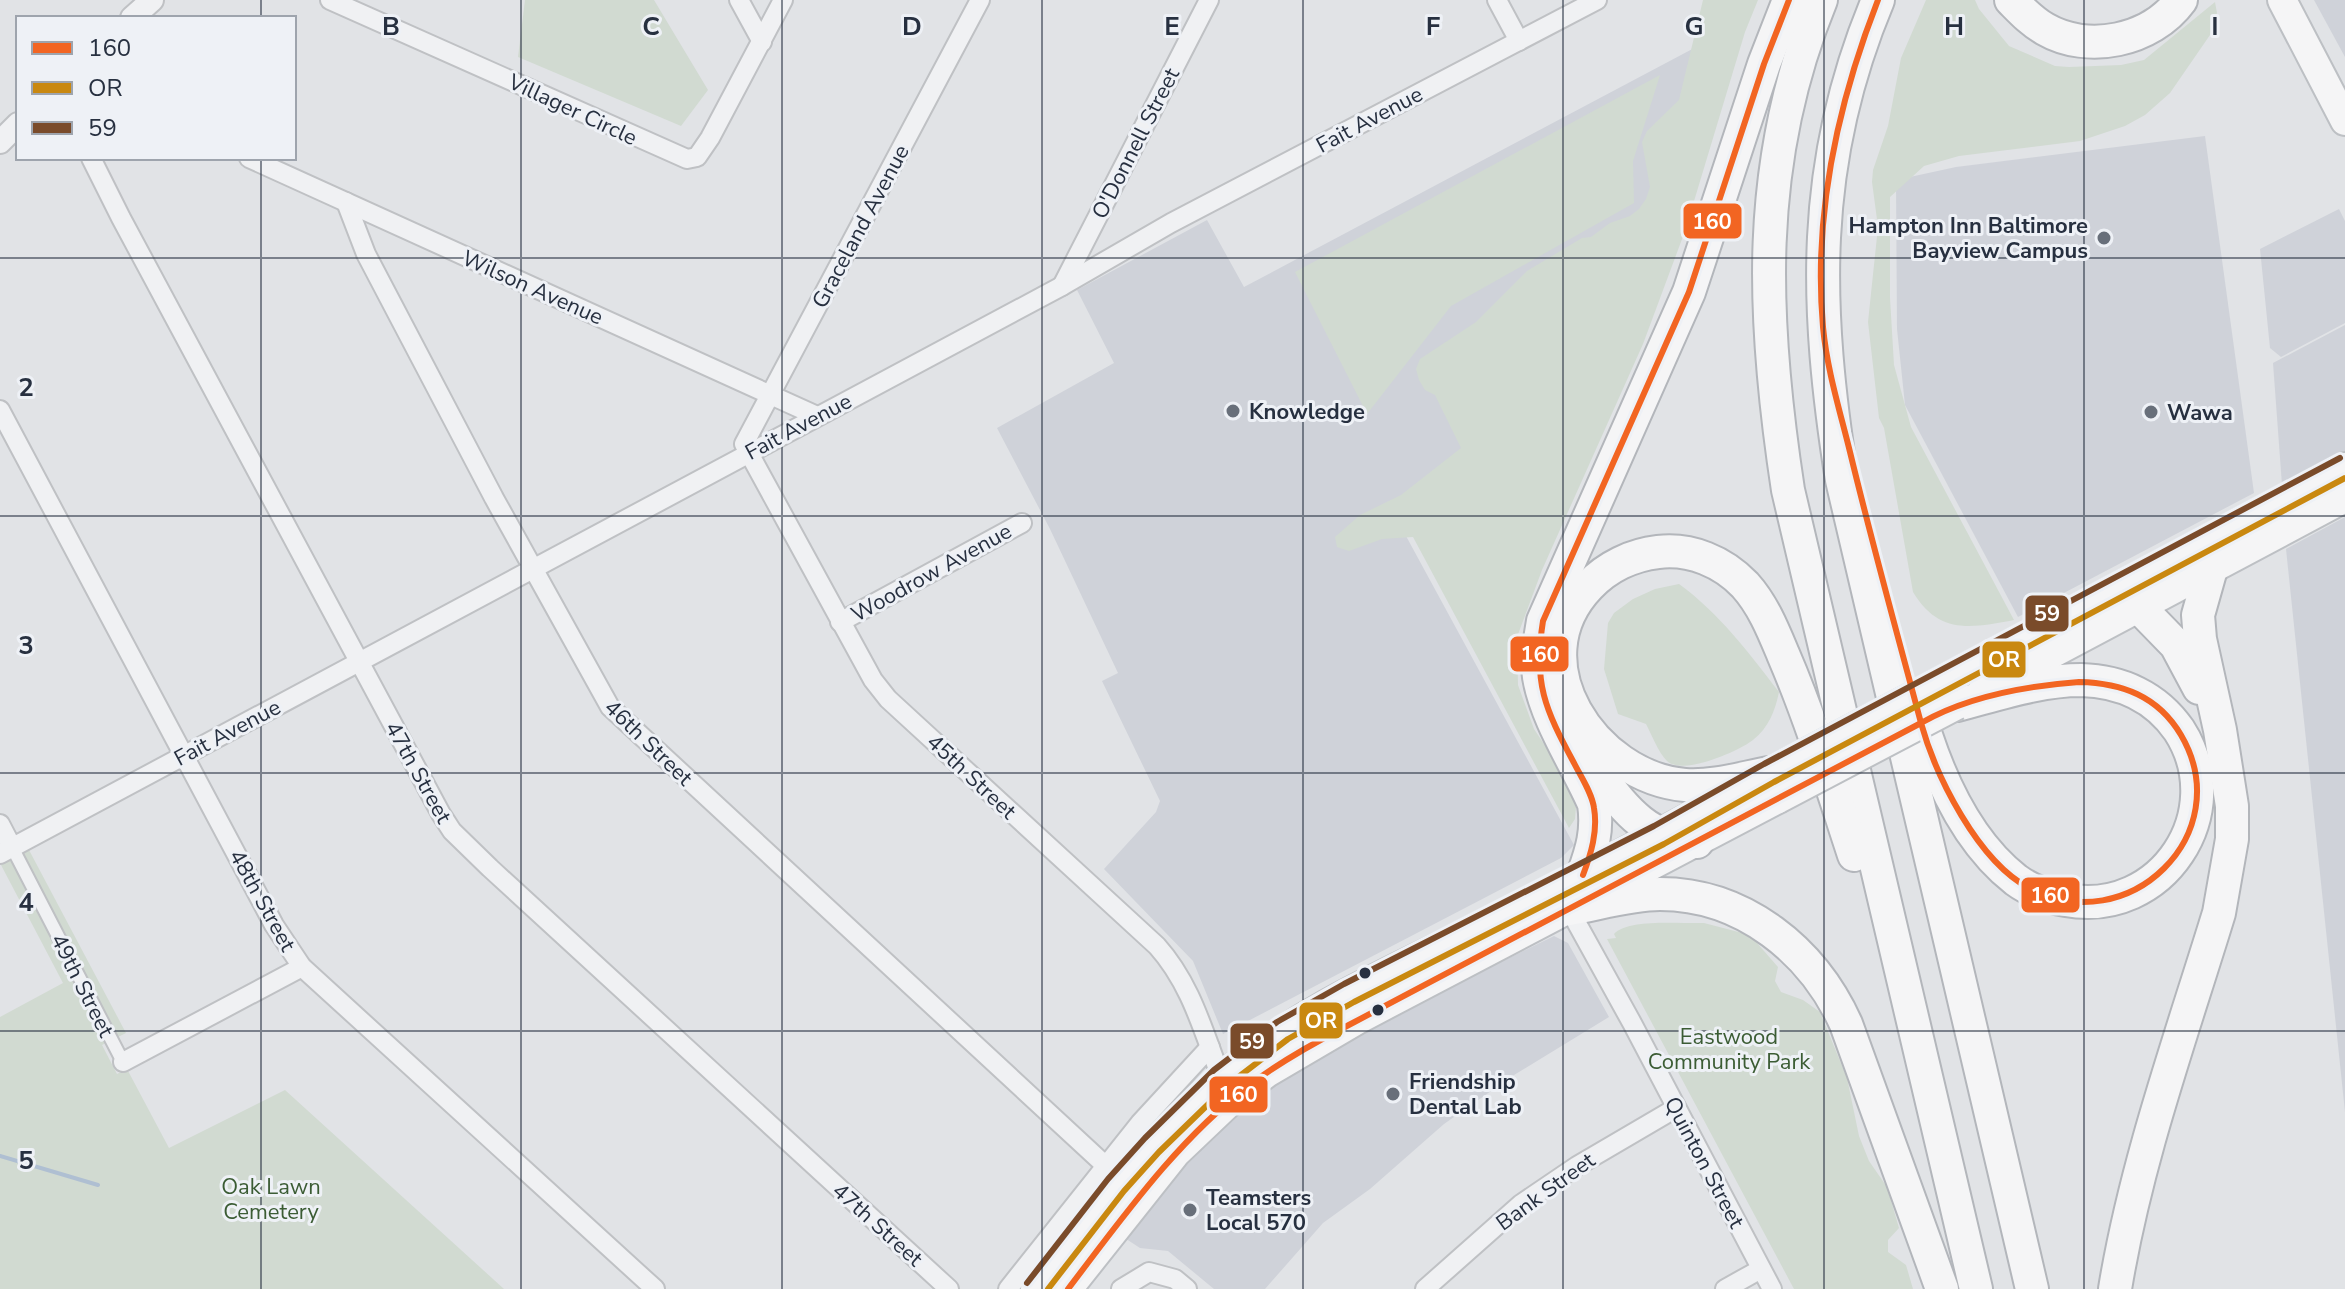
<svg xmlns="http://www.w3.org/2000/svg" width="2345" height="1289" viewBox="0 0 2345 1289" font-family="'Nunito Sans',sans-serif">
<rect width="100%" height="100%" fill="#e1e3e6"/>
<g fill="#cfd2d9">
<polygon points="2314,0 2345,0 2345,57"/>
<polygon points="1698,46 1670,244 1472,446 1406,536 1574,845 1561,858 1223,1034 1193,961 1104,869 1156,812 1160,801 1102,681 1118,673 1050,529 997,428 1114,363 1077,290 1207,220 1244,287"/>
<polygon points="2205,136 2254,493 2018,617 1905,405 1897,329 1896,180 1956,167"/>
<polygon points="2339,209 2345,221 2345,323 2281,357 2270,348 2260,249"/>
<polygon points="2345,325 2345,451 2282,485 2273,363"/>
<polygon points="2345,517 2345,1112 2286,549"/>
<polygon points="1554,936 1568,943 1609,1017 1514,1075 1444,1124 1370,1189 1323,1223 1265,1289 1214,1289 1168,1251 1140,1248 1120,1235 1182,1163 1262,1088 1312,1054"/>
</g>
<g fill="#d1dad1">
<polygon points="525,0 654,0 708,90 681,126 518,57"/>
<polygon points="1703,0 1758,0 1745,32 1685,231 1643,344 1542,570 1517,637 1518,685 1534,729 1558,765 1576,807 1575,819 1569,828 1413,537 1382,539 1349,551 1337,547 1335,537 1360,515 1401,495 1461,448 1435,395 1425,390 1419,380 1416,369 1420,359 1476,322 1527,271 1582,238 1591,237 1610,223 1630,216 1639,209 1646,199 1650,187 1642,142 1647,131 1679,100"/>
<path d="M1926,0H1975L1979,9L2009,46L2055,66L2069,67L2121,65L2144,60L2215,2L2217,13L2210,35L2170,93L2145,115L2125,126L2080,141L1959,156L1924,166L1890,197V298L1894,365L1911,427L2014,620C1971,628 1939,635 1913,592L1884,428L1879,418L1868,322L1878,227L1872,182L1873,170L1888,126L1901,58Z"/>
<polygon points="1660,75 1633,161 1634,203 1451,306 1367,414 1295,272"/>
<path d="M1679,584C1719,613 1749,653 1779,692C1775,711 1769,727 1753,740C1739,751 1683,776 1667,761C1658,752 1652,735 1646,724L1618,714L1604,669L1608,623L1614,613L1633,599L1655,589Z"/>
<polygon points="29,850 126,1033 102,1045 117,1074 127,1069 169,1148 285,1090 504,1289 0,1289 0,1017 63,983 1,865"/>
<path d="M1704,923L1750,935L1778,967L1775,981L1781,992L1803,1000L1820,1012L1847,1078L1859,1136L1869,1161L1887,1187L1899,1228L1888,1240V1252L1906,1265L1913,1289H1794L1607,939L1616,938L1614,934C1628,918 1682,924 1704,923Z"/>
</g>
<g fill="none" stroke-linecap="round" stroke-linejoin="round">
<polyline stroke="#afbfd2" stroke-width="4" points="0,1156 98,1185"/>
<g stroke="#bfc1c4" stroke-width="16">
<polyline id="pedestrian" points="12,847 123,1062"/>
</g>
<g stroke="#bfc1c4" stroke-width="22">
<g id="minor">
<polyline points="330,0 687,159 697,157 710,138 783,0"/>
<polyline points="739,0 762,42"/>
<path d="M980,0L744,444L873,680L888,699L1157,946C1191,984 1203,1031 1221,1077"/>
<polyline points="1497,0 1519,41"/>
<polyline points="91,158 121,218 441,814 452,831 490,868 949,1289"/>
<polyline points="249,158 817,416"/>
<polyline points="346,202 366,254 494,498 610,707 1106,1166"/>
<polyline points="1062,286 1209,0"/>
<polyline points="0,410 274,925 302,967 655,1289"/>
<polyline points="840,622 1022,523"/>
<polyline points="0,824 12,847"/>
<polyline points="0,854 1062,286 1171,223 1597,0"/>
<polyline points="1569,909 1632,1023 1772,1289"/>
<polyline points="123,1062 302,967"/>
<polyline points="1008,1289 1140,1123 1210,1047"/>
<polyline points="1121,1289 1149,1272 1175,1279 1187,1289"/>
<polyline points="1425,1289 1521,1204 1577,1166 1676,1108"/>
<polyline points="1725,1289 1761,1269"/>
</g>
</g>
<g stroke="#bfc1c4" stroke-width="26">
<g id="tertiary">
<polyline points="132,18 152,0"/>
<polyline points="0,142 18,124"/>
</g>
</g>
<g stroke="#bdc0c4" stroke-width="32">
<g id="primary">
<polyline points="2282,0 2345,121"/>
<polyline points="1950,677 2345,467"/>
<polyline points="1982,691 2345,498"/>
<path d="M1035,1289C1099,1207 1161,1125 1243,1060C1307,1008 1386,974 1459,937C1559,887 1658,836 1755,781"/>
<polyline points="1068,1289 1176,1153 1237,1095 1267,1073 1359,1019 1778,799"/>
</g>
</g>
<g stroke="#b3b6bb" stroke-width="36">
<g id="motorway">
<path d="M1821,0C1754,163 1762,320 1788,490L1976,1289"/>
<path d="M1878,0C1809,164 1815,309 1842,480L2032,1289"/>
<path d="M2011,0C2022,11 2031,21 2045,29C2088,54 2151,41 2181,0"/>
<polyline points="2139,607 2176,645 2199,688"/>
<path d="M1915,698C1932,763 1961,837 2016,880C2031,891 2049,897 2066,900C2162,918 2232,812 2179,730C2156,697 2121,681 2081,680C2040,680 1996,695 1957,705"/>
<path d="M1586,758C1619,799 1639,839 1697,842"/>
<path d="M1769,773C1742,778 1713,787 1685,785C1594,777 1516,662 1589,586C1607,567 1632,555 1658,552C1691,548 1723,562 1745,585C1763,605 1773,630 1783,654C1811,719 1832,788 1854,855"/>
<path d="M1583,875C1592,850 1598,831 1594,804C1577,765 1546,719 1539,677C1536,658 1540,640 1543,621L1689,292L1764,64L1789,0"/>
<path d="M1569,909C1598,904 1631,894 1660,894C1744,894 1813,951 1846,1024L1942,1289"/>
<path d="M2115,1289C2136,1161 2181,1037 2219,913L2232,839V806L2220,730L2200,639L2198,615L2211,569"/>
</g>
</g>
<use href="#pedestrian" stroke="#f0f1f3" stroke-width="12"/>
<use href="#minor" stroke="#f0f1f3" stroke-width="18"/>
<use href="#tertiary" stroke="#f0f1f3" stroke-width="22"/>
<use href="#primary" stroke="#f5f5f6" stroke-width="28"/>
<use href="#motorway" stroke="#f5f5f6" stroke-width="32"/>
<g stroke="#bdc0c4" stroke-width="32" stroke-linecap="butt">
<g id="primary-bridge">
<polyline points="1769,773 1950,677"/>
<polyline points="1778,799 1957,705"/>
</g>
</g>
<use href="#primary-bridge" stroke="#f5f5f6" stroke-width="28"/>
<g stroke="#eef1f6" stroke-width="12">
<g id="bus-1">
<path d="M1878,0C1837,105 1813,214 1823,327C1827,370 1840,411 1850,452C1872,543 1897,633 1921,723"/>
<path d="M2079,682C2122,683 2158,696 2181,735C2239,834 2128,941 2029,888C1978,861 1936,777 1921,723C1968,696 2025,686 2079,682Z"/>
<path d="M1583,875C1591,854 1598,831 1594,808C1592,793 1581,777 1574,763C1545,709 1533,683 1543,621L1689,292L1764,64L1789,0"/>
<path d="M1068,1289C1123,1217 1178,1139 1251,1084C1280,1062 1312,1044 1345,1027L1921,723"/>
</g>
</g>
<g stroke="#eef1f6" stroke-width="12">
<polyline id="bus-2" points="1048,1289 1124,1191 1159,1152 1228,1085 1288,1039 1354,1002 1664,844 1774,782 2345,478"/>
</g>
<g stroke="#eef1f6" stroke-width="12">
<polyline id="bus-3" points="1027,1283 1108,1179 1145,1138 1214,1070 1277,1022 1344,984 1654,826 1764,764 2340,458"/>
</g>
<use href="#bus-1" stroke="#f26522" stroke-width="6"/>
<use href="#bus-2" stroke="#c98810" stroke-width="6"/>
<use href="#bus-3" stroke="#7a4b2a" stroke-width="6"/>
</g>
<path fill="none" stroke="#273040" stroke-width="2" stroke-opacity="0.55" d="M261,0V18M521,0V1289M782,0V1289M1042,0V1289M1303,0V1289M1563,0V1289M1824,0V1289M2084,0V1289M261,158V1289M0,258H2345M0,516H2345M0,773H2345M0,1031H2345"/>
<g fill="#686f7a" stroke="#eef1f6" stroke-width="3">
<circle cx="2104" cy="238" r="8"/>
<circle cx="1233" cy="411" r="8"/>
<circle cx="2151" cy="412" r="8"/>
<circle cx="1393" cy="1094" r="8"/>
<circle cx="1190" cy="1210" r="8"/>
</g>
<g fill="#273040" stroke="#eef1f6" stroke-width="3">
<circle cx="1365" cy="973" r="7"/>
<circle cx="1378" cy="1010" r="7"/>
</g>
<g text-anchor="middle" stroke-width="6" stroke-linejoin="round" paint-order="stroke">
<g font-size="22" fill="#273040" stroke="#eef1f6">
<text transform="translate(573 109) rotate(25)" y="8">Villager Circle</text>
<text transform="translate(1369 119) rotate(-28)" y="8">Fait Avenue</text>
<text transform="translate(1135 143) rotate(-63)" y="8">O'Donnell Street</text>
<text transform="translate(860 226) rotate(-62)" y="8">Graceland Avenue</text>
<text transform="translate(533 287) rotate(24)" y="8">Wilson Avenue</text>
<text transform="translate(798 426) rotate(-28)" y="8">Fait Avenue</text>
<text transform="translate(931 572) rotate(-29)" y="8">Woodrow Avenue</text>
<text transform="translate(227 732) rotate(-28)" y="8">Fait Avenue</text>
<text transform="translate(649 742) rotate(44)" y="8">46th Street</text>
<text transform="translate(419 772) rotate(61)" y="8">47th Street</text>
<text transform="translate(972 776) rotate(43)" y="8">45th Street</text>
<text transform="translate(263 900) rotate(61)" y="8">48th Street</text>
<text transform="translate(83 985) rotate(63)" y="8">49th Street</text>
<text transform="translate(1705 1162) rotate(62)" y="8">Quinton Street</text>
<text transform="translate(1545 1191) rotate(-36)" y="8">Bank Street</text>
<text transform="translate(878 1224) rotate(42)" y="8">47th Street</text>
</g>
<g font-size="22" font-weight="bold" fill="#273040" stroke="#eef1f6" text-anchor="start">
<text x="2088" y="233" text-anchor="end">Hampton Inn Baltimore<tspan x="2088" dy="25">Bayview Campus</tspan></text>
<text x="1249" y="419">Knowledge</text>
<text x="2167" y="420">Wawa</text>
<text x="1409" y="1089">Friendship<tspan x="1409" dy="25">Dental Lab</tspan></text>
<text x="1206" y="1205">Teamsters<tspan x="1206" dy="25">Local 570</tspan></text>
</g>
<g font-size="22" fill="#3b5c34" stroke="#eef1f6">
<text x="1729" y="1044">Eastwood<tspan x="1729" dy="25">Community Park</tspan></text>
<text x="271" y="1194">Oak Lawn<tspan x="271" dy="25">Cemetery</tspan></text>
</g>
</g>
<g font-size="26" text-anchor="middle" font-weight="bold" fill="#273040" stroke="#eef1f6" stroke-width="6" stroke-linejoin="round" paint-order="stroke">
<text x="391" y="35">B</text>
<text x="651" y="35">C</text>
<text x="912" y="35">D</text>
<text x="1172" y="35">E</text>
<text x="1433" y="35">F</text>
<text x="1694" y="35">G</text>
<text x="1954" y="35">H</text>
<text x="2215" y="35">I</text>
<text x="26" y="396">2</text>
<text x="26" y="654">3</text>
<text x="26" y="911">4</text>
<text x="26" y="1169">5</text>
</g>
<g stroke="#eef1f6" stroke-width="3">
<rect x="1682" y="202" width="61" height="38" rx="8" fill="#f26522"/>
<rect x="2024" y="594" width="46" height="39" rx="8" fill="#7a4b2a"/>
<rect x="1509" y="635" width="61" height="38" rx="8" fill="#f26522"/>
<rect x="1981" y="640" width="46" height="39" rx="8" fill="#c98810"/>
<rect x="2020" y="876" width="61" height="38" rx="8" fill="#f26522"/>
<rect x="1298" y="1001" width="46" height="39" rx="8" fill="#c98810"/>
<rect x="1229" y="1022" width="46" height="38" rx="8" fill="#7a4b2a"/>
<rect x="1208" y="1075" width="61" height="39" rx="8" fill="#f26522"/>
</g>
<g font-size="22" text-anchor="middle" font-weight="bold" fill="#fff">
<text x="1712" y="229">160</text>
<text x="2047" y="621">59</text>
<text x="1540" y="662">160</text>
<text x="2004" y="667">OR</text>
<text x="2050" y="903">160</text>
<text x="1321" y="1028">OR</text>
<text x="1252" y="1049">59</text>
<text x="1238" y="1102">160</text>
</g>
<rect x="16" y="16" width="280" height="144" fill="#eef1f6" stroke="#9ea4ad" stroke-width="2"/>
<rect x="32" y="42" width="40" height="12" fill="#f26522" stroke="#9ea4ad" stroke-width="2"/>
<text x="88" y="56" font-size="24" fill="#273040">160</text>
<rect x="32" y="82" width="40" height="12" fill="#c98810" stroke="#9ea4ad" stroke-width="2"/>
<text x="88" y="96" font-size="24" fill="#273040">OR</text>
<rect x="32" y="122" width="40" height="12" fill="#7a4b2a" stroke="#9ea4ad" stroke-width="2"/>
<text x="88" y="136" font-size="24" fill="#273040">59</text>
</svg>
